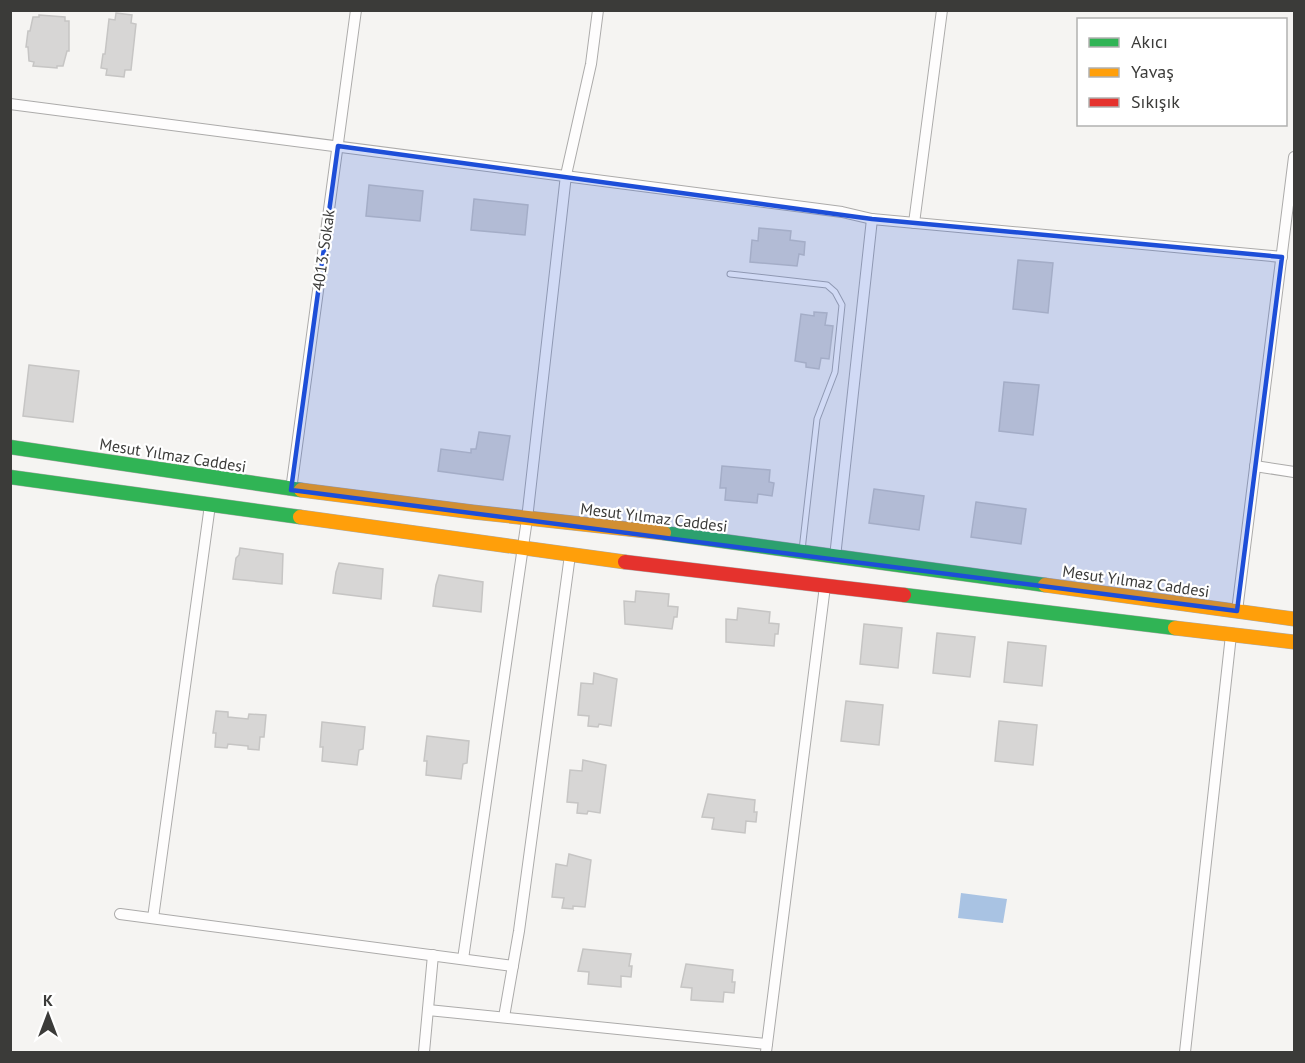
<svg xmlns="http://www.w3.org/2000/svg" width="1305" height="1063" viewBox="0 0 1305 1063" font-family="'PT Sans',sans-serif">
<rect width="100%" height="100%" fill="#f5f4f2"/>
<polygon fill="#a9c3e3" points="961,893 1007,899 1003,923 958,918"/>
<g fill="#d7d6d5" stroke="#c6c5c4" stroke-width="1.5">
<polygon points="116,13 132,15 131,23 136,24 131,70 125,70 124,77 106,75 107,69 101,68 103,54 105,54 109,19 115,20"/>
<polygon points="39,15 65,17 65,21 69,21 69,51 67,51 63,66 57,66 57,68 33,66 34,62 29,61 28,47 26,47 28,31 30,31 33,17 39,17"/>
<polygon points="369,185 423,191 420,221 366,216"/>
<polygon points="474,199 528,205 525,235 471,230"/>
<polygon points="759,228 791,231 790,240 805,242 804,255 799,254 797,266 750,262 752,240 758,241"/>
<polygon points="1018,260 1053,263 1048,313 1013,309"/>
<polygon points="814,312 827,313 825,325 833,326 829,359 821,358 819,369 806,367 806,363 795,361 801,314 814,316"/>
<polygon points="29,365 79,371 73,422 23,416"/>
<polygon points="1004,382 1039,385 1033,435 999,431"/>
<polygon points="479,432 510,436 503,480 438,471 441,449 471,453 471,449 476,449"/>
<polygon points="722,466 770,470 769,482 774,483 772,496 758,494 757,503 725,500 726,488 720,488"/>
<polygon points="874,489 924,496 919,530 869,523"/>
<polygon points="976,502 1026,509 1021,544 971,537"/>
<polygon points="240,548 283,554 282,584 233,579 236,558 239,555"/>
<polygon points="339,563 383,569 381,599 333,593 336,572"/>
<polygon points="439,575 483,582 481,612 433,606 436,585"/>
<polygon points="636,591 669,594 668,606 678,607 677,617 674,617 672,629 625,624 624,601 635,602"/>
<polygon points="738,608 770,612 769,623 779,624 778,634 775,634 774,646 726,642 726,619 737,620"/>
<polygon points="864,624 902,628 898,668 860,664"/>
<polygon points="937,633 975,637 970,677 933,673"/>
<polygon points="1008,642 1046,646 1042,686 1004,682"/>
<polygon points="594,673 617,679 611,726 599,724 598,727 588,726 589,716 578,715 581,683 593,684"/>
<polygon points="846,701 883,705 879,745 841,741"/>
<polygon points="216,711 228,712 228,717 248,719 249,714 266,715 264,737 260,737 259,750 248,749 248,746 228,744 227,748 215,747 216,733 213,733"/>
<polygon points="999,721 1037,725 1033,765 995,761"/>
<polygon points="322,722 365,727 363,749 359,750 357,765 322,761 323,747 320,747"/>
<polygon points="427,736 469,741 467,763 463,764 461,779 426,775 427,761 424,761"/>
<polygon points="583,760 606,765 600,813 588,811 587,814 577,813 578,803 567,802 570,770 582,771"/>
<polygon points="708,794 755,800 754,812 757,812 756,822 746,821 745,833 712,829 714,818 702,817"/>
<polygon points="569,854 591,860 585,907 573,906 573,909 562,908 564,898 552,897 556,864 567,866"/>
<polygon points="583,949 631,954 629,966 632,966 631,977 621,976 621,987 588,984 589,972 578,971"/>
<polygon points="686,964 733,970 732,982 735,982 734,993 724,992 723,1002 691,1000 692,988 681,987"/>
</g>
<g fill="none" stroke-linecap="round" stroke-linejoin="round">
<g stroke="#acabaa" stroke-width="7">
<polyline id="lane" points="730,274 827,285 835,292 842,305 835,372 817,419 802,550"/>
</g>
<g stroke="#acabaa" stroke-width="12">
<g id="street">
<polyline points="10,104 842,212 872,219 1282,257"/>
<polyline points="914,223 942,10"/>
<polyline points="1255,466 1294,472"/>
<polyline points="291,490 356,10"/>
<polyline points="835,557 872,219"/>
<polyline points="1237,611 1294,157"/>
<polyline points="120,914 513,966"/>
<polyline points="153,918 210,505"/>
<polyline points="463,959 527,519 566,175 591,64 598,10"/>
<polyline points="428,1010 767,1044"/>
<polyline points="504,1017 519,931 570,555"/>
<polyline points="424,1052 433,955"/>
<polyline points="766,1052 825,586"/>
<polyline points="1185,1052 1231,635"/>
</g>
</g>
<g stroke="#acabaa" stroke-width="15">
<g id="fast">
<polyline points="10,447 301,490"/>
<polyline points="10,477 300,517"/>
<polyline points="664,533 1045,585"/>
<polyline points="904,595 1175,628"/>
</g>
</g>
<g stroke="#acabaa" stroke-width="15">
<g id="slow">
<polyline points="301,490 473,512 664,533"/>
<polyline points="300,517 625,562"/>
<polyline points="1045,585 1294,619"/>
<polyline points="1175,628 1294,642"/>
</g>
</g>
<g stroke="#acabaa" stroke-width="15">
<polyline id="jam" points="625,562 904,595"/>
</g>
<use href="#lane" stroke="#fefdfd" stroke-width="5"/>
<use href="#street" stroke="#fefdfd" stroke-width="10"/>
<use href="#fast" stroke="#30b455" stroke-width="14"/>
<use href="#slow" stroke="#ff9f0a" stroke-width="14"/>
<use href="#jam" stroke="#e5322d" stroke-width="14"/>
</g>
<path fill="#1d4ed8" fill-opacity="0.2" stroke="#1d4ed8" stroke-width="4.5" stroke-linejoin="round" d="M338,146L872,219L1282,257L1237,611L291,490Z"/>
<g text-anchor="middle" stroke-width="4.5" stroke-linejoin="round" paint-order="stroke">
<g font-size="16" fill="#3b3b39" stroke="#fff">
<text transform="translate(323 250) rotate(-82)" y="6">4013. Sokak</text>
<text transform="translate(173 455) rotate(9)" y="6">Mesut Yılmaz Caddesi</text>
<text transform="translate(654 517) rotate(7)" y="6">Mesut Yılmaz Caddesi</text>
<text transform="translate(1136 581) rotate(8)" y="6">Mesut Yılmaz Caddesi</text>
</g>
</g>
<rect width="1305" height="1063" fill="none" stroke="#3b3b39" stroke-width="24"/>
<rect x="1077" y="18" width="210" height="108" fill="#ffffff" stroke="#b1b1b0" stroke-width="1.5"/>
<rect x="1089" y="38" width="30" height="9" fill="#30b455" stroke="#b1b1b0" stroke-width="1.5"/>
<text x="1131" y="48" font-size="18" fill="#3b3b39">Akıcı</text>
<rect x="1089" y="68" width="30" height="9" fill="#ff9f0a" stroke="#b1b1b0" stroke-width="1.5"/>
<text x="1131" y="78" font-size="18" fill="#3b3b39">Yavaş</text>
<rect x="1089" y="98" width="30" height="9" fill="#e5322d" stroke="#b1b1b0" stroke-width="1.5"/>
<text x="1131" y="108" font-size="18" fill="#3b3b39">Sıkışık</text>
<g transform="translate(48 1015)" stroke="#ffffff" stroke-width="4.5" paint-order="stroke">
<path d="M0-4.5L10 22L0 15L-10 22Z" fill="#3b3b39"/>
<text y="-9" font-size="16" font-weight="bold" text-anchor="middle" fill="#3b3b39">K</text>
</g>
</svg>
